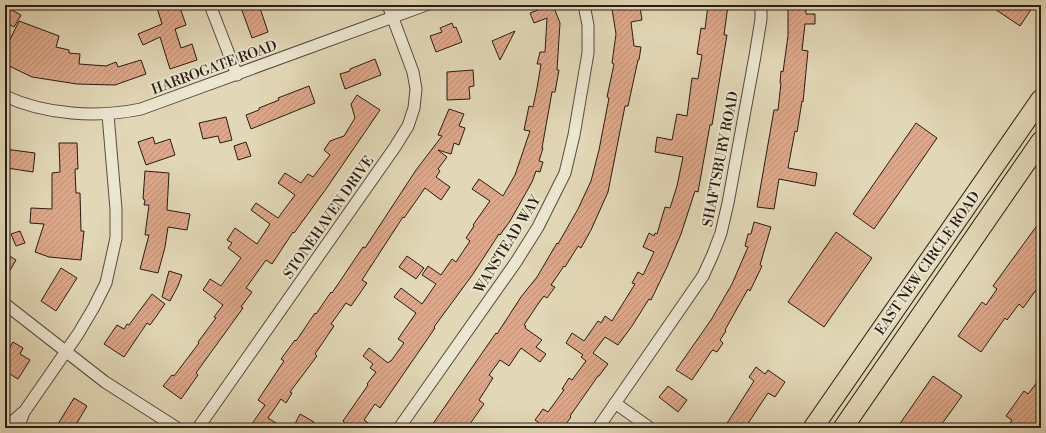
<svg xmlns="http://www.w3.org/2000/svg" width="1046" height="433" viewBox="0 0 1046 433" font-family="'Libre Bodoni',serif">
<defs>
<pattern id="building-hatch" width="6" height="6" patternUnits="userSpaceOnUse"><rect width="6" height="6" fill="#dca78a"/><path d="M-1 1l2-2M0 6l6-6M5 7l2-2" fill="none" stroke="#bd8f76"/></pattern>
</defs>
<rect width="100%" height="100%" fill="#e2d7b6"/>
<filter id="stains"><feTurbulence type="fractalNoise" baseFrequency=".005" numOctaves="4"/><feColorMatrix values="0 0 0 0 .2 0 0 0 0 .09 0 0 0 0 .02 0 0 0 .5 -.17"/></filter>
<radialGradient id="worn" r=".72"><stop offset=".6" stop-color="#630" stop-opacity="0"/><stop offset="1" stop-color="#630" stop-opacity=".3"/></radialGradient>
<g fill="url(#building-hatch)" stroke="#281d13">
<polygon points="164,5 179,5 186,25 175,29 181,48 192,44 197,60 170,69 160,37 143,45 138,34 162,24 157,8"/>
<polygon points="240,5 259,5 268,32 252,38"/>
<polygon points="536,5 553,5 560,23 557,70 559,70 555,92 552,92 542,148 543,148 539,161 543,162 540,172 536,171 532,182 510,221 500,235 499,234 473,274 434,327 435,328 380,408 375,404 364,420 375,428 341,428 345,423 343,421 368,385 367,384 376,372 370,368 373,364 363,356 369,348 388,363 390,361 391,361 404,343 398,339 416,313 394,297 401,288 422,304 436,284 422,275 428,266 441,275 452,259 456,262 470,241 466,238 474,226 473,225 490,201 472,189 479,179 503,196 515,175 530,131 524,130 529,106 533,107 537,88 541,64 537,64 540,52 545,52 547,18 534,23 530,13 538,10"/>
<polygon points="708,5 728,5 724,35 727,35 712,125 710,125 698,192 695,191 681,234 667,267 651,300 649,299 632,326 618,345 605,337 593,353 608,364 599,376 598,376 570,416 571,417 563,428 546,428 535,420 543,409 548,412 564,390 562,389 569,378 572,380 586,361 581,357 583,355 566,343 572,333 584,341 598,321 601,323 605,316 612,321 635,284 632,283 638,272 643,275 654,252 643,247 649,233 654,236 655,233 657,234 665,207 670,208 677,186 683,157 655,152 657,137 672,140 677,114 687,116 692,78 698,79 702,55 697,54 701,28 705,29"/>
<polygon points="788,5 806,5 806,14 815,14 815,24 805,24 802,50 808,51 803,102 802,101 797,132 795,131 788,168 817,173 815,186 779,179 774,209 757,207 774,110 778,110 781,83 780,83 781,71 783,72 788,36"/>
<polygon points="989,5 1034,5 1020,26"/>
<polygon points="629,6 630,8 640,7 642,20 631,22 634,46 641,47 639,60 638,60 628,106 625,106 608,192 591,230 581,248 578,246 565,267 564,266 551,285 555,287 547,298 544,296 538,304 524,325 526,326 525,328 542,340 536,347 546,354 540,362 521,348 509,366 500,360 489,375 493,378 479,400 484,404 467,428 430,428 496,333 497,334 521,297 537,277 557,243 558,244 578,209 591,181 599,150 609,98 607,97 614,64 612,63 616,34 612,9"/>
<polygon points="8,8 21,15 14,27 5,22 5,14"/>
<polygon points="19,21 59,36 56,47 69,50 69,53 80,54 79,64 106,66 116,62 118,67 141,60 146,74 115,85 77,84 32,77 5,64 5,50"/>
<polygon points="452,23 454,28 456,27 462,42 436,52 430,36 442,32 440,28"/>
<polygon points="515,31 500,60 492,41"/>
<polygon points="375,59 381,75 345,89 340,74 350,71 350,69"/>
<polygon points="473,70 474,86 469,87 470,99 447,100 447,72"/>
<polygon points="309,86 315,103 251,129 246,115 259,110 259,108 279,100 278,98"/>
<polygon points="357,95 380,110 326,189 294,233 293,232 272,264 266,260 246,288 252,292 241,307 243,308 196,373 198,375 181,399 163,386 172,375 174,376 199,343 198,342 216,318 214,317 223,305 203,290 210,279 221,286 241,258 228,248 232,243 227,240 235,228 257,244 270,224 251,210 256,203 278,218 295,195 278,183 285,173 301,183 308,174 313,177 330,155 324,150 330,141 344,136 355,118 351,104"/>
<polygon points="449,109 464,114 459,126 465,128 459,145 454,143 451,154 438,150 447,157 438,169 440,171 436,177 450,187 441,200 425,188 404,218 403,217 362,280 367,283 351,306 346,303 331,324 334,326 315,354 317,356 290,392 292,393 286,403 281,399 268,418 284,428 249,428 265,405 258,400 284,361 281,359 295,340 296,341 315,313 316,314 331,292 332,293 363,247 365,248 416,170 442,136 438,135"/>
<polygon points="226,117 232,140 220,143 218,136 203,139 199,123"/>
<polygon points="916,123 937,138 874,229 853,214"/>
<polygon points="153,137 155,144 170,139 175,155 146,165 138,142"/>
<polygon points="246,142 251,156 238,160 234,146"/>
<polygon points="59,143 77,143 78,169 75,169 76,193 80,193 81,231 84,231 81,260 49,257 35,252 44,224 30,223 31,208 52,209 52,173 60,172"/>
<polygon points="5,149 35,153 33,172 7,168 8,166 5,166"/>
<polygon points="145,171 169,173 167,210 190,214 187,230 168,227 165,247 158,273 140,269 149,235 145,235 149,205 144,205 145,200 143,199"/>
<polygon points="1041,220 1041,283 1023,308 1019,304 1007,320 1005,318 981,352 958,336 982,302 986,305 997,289 993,286"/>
<polygon points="754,222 771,227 760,265 762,266 750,291 748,289 725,330 726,331 720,340 723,343 717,352 713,350 711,352 692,380 676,370 711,320 732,284 748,247 745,246 748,234 751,234"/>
<polygon points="20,231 25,243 16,246 11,234"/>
<polygon points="836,232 872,258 824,327 788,302"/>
<polygon points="5,253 16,260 5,279"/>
<polygon points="407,256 424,268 416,279 399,267"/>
<polygon points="61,268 77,278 56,311 41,301"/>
<polygon points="169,271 182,275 178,286 170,301 162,297"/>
<polygon points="152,294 165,304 150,325 147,323 124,357 104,344 117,325 124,329 127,324 129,325"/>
<polygon points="13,342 23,348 20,354 30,360 18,379 5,371 5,355"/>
<polygon points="756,367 765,374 768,370 785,382 775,397 768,393 745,428 724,428 754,381 749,377"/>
<polygon points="933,376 962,396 939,428 897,428"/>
<polygon points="1041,377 1041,416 1037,421 1041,423 1041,428 1017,428 1010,423 1012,420 1006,416 1024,391 1028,394"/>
<polygon points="668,386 687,400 678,412 659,397"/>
<polygon points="74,398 87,406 74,428 64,428 58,424"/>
<polygon points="300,414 314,422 309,428 293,428"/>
</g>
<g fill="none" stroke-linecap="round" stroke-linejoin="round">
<g stroke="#564c3c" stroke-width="13">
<g id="street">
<polyline points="210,5 237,75"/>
<path d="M5,96C45,115 98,118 141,109L426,5"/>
<polyline points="5,304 105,382 177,428"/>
<polyline points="615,403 650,428"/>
<polyline points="5,428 22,413"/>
<polyline points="18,428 24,412 78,334 94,307 106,283 116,238 116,209 108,115"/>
<polyline points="198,428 395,147 408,126 414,108 416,89 413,72 388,5"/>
<polyline points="399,428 516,262 538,227 565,173 574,135 588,53 588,25 584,5"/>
<polyline points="598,428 703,276 713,254 721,233 728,203 755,56 761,19 761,5"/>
</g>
</g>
<g stroke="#281d13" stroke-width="21">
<g id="highway">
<polyline points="813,428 1041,99"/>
<polyline points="843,428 1041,141"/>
</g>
</g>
<use href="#street" stroke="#ece5d0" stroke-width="11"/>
<use href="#highway" stroke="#e2d7b6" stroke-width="19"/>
</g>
<g text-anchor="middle" stroke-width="4" stroke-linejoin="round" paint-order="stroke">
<g font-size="14" fill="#281d13" stroke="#ece5d0">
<text transform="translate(214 67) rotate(-20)" y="5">HARROGATE ROAD</text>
<text transform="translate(720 159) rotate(-79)" y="5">SHAFTSBURY ROAD</text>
<text transform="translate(328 217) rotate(-55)" y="5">STONEHAVEN DRIVE</text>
<text transform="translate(507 244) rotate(-58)" y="5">WANSTEAD WAY</text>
<text transform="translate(927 263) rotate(-55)" y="5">EAST NEW CIRCLE ROAD</text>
</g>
</g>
<rect width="1046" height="433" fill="none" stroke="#e2d7b6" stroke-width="20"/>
<rect x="6" y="6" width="1034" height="421" fill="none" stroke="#281d13" stroke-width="2"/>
<rect x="10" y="10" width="1026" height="413" fill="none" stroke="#281d13"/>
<rect width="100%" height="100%" filter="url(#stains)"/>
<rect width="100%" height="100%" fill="url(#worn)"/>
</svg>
